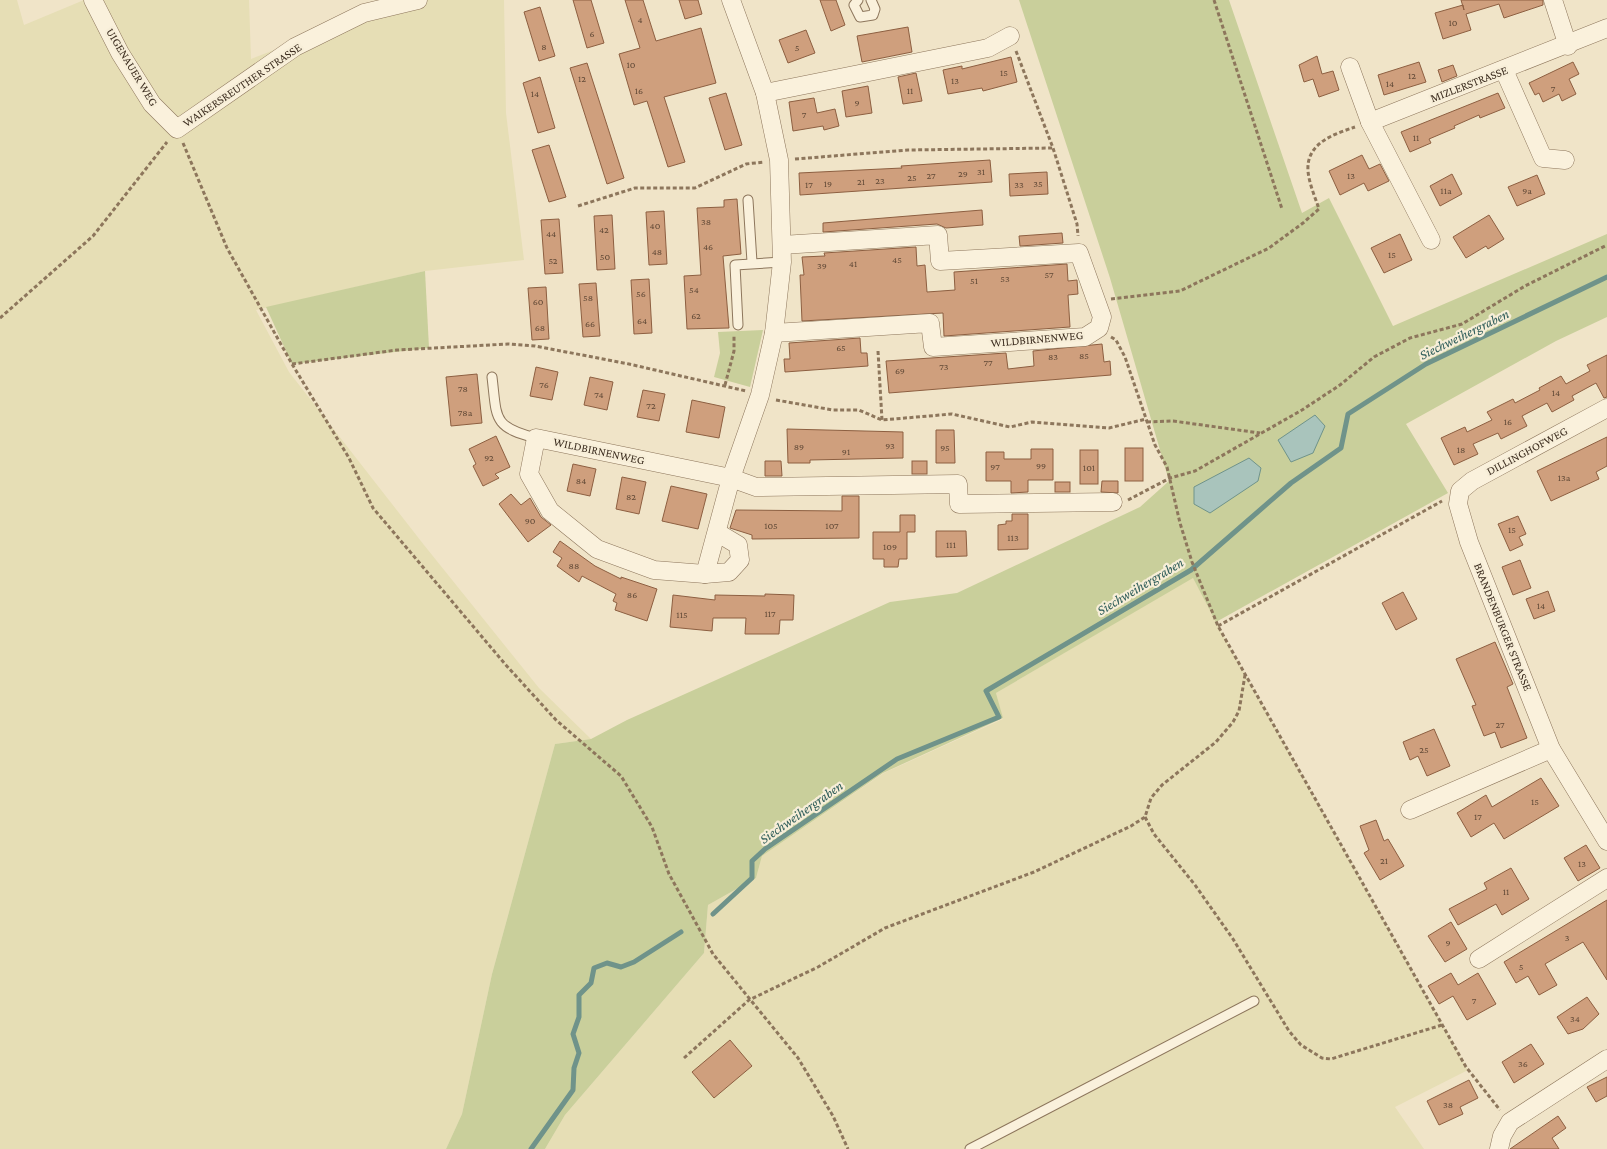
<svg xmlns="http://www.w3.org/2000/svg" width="1607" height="1149" viewBox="0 0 1607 1149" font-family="'Crimson Pro',serif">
<rect width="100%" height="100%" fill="#f0e4c8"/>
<g fill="#e6deb5">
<polygon points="0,0 17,0 24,25 84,0 249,0 251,59 404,0 504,0 506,113 524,260 425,271 256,310 289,372 424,545 539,688 591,739 555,744 492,974 462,1114 446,1149 0,1149"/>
<polygon points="1193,577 1218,626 1468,1070 1395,1107 1424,1149 545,1149 565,1115 704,953 708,905 756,878 762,856 884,773 1003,719 996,693"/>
</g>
<g fill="#c9cf9b">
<polygon points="1019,0 1229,0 1302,213 1329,198 1393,326 1607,234 1607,317 1556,341 1406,424 1448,493 1216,622 1193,578 996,693 1003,718 883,773 762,856 756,878 708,905 704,953 565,1115 545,1149 446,1149 462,1114 492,974 555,744 591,739 627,720 890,602 957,593 1140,507 1169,481 1110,278"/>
<polygon points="425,271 429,348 292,364 266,307"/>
<polygon points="763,330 750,387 714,377 720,353 718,332"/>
</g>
<g fill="#a9c4bc" stroke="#6f938a">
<polygon points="1315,415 1325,426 1313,453 1291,462 1278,440"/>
<polygon points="1249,458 1261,468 1258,481 1210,513 1194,504 1194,487"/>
</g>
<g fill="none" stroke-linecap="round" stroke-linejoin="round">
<g stroke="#6f938a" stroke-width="5">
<polyline points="713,914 752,878 752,861 765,849 897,759 999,717 986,691 1191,570 1291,483 1341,448 1348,414 1426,364 1607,277"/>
<polyline points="531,1149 573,1090 574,1068 579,1053 573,1034 579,1017 579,995 591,983 594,968 607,963 621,967 634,962 681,932"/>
</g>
</g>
<g fill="#cf9f7d" stroke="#8d5f41">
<polygon points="573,0 591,0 604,43 587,48"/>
<polygon points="625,0 643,0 656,41 701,28 716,83 664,97 685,162 668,167 647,101 634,105 619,54 640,48"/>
<polygon points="679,0 698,0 702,14 685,19"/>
<polygon points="820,0 836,0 845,25 831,31"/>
<polygon points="1461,0 1543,0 1543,5 1504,18 1499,4 1466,14 1471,30 1443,39 1435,13 1463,5 1464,10"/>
<polygon points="540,7 555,56 539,61 524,12"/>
<polygon points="908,27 912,52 862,62 857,36"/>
<polygon points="806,30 815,53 788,63 779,40"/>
<polygon points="1317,56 1322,74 1333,71 1339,90 1319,97 1313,79 1304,82 1299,65"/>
<polygon points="1011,57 1017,82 983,91 982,88 948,94 943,70 962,66 962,69"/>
<polygon points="1419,62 1426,82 1384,95 1378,75"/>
<polygon points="1573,62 1579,74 1569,79 1576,94 1562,101 1559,94 1543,102 1539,93 1535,95 1529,83"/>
<polygon points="587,63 624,178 607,184 570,68"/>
<polygon points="1453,65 1457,76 1442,82 1438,70"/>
<polygon points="916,73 922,101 903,104 898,77"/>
<polygon points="540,77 555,128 538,133 523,83"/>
<polygon points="868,86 872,113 846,117 842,91"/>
<polygon points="726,93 742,145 725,150 709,98"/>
<polygon points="1498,93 1505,108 1480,118 1479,115 1454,126 1455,128 1429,139 1431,143 1410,152 1401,132"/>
<polygon points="814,98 817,113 835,109 839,126 824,130 823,126 793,131 789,102"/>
<polygon points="549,145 566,197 549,202 532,150"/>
<polygon points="1362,155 1369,169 1380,164 1389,181 1368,191 1364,183 1340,195 1329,171"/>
<polygon points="990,160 992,182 800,195 799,173 902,168 901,166"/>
<polygon points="1047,172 1048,194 1010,196 1009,174"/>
<polygon points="1452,174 1462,194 1440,206 1430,186"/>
<polygon points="1537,175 1545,194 1517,206 1508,187"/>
<polygon points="737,199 741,254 723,256 729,328 687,329 684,276 701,275 697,208 724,207 724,200"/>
<polygon points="982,210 983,225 946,228 937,224 823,232 823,223"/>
<polygon points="664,211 667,264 649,265 646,212"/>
<polygon points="612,215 615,269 597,270 594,216"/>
<polygon points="1489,215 1504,239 1488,249 1486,246 1466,258 1453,237"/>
<polygon points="559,219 563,273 545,274 541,220"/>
<polygon points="1062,233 1063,243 1020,246 1019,236"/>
<polygon points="1400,234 1412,260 1384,273 1371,248"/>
<polygon points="916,247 917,266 925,265 927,292 955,290 954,272 1067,264 1068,281 1077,280 1078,294 1068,295 1070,327 944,336 943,313 802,321 800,275 804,275 802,257 825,256 824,253"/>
<polygon points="649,279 652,333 634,334 631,280"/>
<polygon points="596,283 600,336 583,337 579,284"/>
<polygon points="546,287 549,339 532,340 528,288"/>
<polygon points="860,338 861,353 867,353 868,366 785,372 784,359 790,359 789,343"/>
<polygon points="1102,344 1104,362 1110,361 1111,375 889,393 886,361 1006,353 1008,369 1034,366 1033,351"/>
<polygon points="1607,355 1607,397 1604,398 1596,383 1572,396 1574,400 1552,412 1547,403 1522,416 1527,426 1501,439 1498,433 1473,444 1478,454 1454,465 1441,438 1465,427 1467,432 1492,420 1487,412 1513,399 1515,403 1540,390 1539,388 1561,376 1566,384 1590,371 1587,365"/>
<polygon points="536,367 558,372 552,400 530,396"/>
<polygon points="477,374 482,423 451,426 446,377"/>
<polygon points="590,377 613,382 607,410 584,405"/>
<polygon points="643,390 665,394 659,421 637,417"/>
<polygon points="692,400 725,407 719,438 686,432"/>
<polygon points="787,429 903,432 903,458 810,460 810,463 788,463"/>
<polygon points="936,430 954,430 955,463 936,463"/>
<polygon points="496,436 510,467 495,474 499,478 483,486 473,466 476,464 469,449"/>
<polygon points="1607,437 1607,466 1596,472 1599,479 1551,501 1537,471"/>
<rect x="1125" y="448" width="18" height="33"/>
<polygon points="1031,449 1053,449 1053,480 1028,480 1028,492 1011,493 1011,481 986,481 986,452 1004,452 1004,459 1031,459"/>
<rect x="1080" y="450" width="18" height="34"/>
<polygon points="765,461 781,461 782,476 765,476"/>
<rect x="912" y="461" width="15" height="13"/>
<polygon points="573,464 596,469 590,496 567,491"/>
<polygon points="622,477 646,482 639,514 616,509"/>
<polygon points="1102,481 1118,481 1118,493 1101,492"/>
<rect x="1055" y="482" width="15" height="10"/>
<polygon points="671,486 707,494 698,529 662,521"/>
<polygon points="511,494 521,505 530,498 541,517 551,525 528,542 499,504"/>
<polygon points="842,496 859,496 859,538 752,539 752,535 730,528 736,510 842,511"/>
<polygon points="1012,514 1028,514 1028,549 998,550 998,525 1006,524 1006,521 1012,521"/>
<polygon points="900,515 915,515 915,532 907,532 907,559 899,559 898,567 884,567 884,559 873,559 873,532 900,532"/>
<polygon points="1518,516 1526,534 1519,537 1523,545 1510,551 1498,524"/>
<polygon points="936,531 966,531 967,556 936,557"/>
<polygon points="560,541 595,566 621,579 621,577 657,589 647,621 615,610 617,603 613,601 616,594 582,576 579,582 557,566 562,558 553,552"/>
<polygon points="1520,560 1531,588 1513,595 1502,567"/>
<polygon points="1548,591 1555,611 1534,619 1526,599"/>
<polygon points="1403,592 1417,619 1396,630 1382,603"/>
<polygon points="765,594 794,595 793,620 780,620 779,634 745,634 746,618 713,618 712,631 670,627 673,595 715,600 715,595 765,596"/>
<polygon points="1495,642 1513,684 1507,687 1527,738 1501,748 1495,732 1484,736 1472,706 1476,705 1456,659"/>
<polygon points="1434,729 1450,766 1427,776 1418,756 1410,760 1403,742"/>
<polygon points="1541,778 1559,806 1504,839 1494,823 1471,837 1457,813 1486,795 1492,807"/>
<polygon points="1376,820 1384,841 1388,839 1404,866 1380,880 1364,853 1369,850 1360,826"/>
<polygon points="1586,845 1600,868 1578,881 1564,858"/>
<polygon points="1511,868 1529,899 1502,915 1496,904 1458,925 1449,909 1487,889 1484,883"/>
<polygon points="1607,900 1607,980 1583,942 1545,964 1557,985 1539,995 1528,976 1516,983 1504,962"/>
<polygon points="1451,922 1467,949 1445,962 1428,936"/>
<polygon points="1451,973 1458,985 1478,973 1496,1004 1467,1020 1453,996 1439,1004 1428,986"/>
<polygon points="1587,997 1599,1014 1583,1029 1568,1034 1557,1017"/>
<polygon points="730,1040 752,1066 714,1098 692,1072"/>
<polygon points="1531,1044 1544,1064 1514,1083 1502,1062"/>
<polygon points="1607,1077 1607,1096 1596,1102 1587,1087"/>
<polygon points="1469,1080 1478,1098 1460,1107 1463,1114 1439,1125 1427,1101"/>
<polygon points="1558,1116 1566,1128 1552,1138 1559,1149 1510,1149"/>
</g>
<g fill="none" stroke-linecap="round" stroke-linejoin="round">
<g stroke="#8d765c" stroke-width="11">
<g id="lane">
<polyline points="858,0 854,5 860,17 873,15 875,9 871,0"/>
<polyline points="748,200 752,262"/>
<polyline points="738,325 735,265 782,262"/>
<path d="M492,377C497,418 492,427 536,438"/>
<polyline points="970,1149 1254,1001"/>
</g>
</g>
<g stroke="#8d765c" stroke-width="19">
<g id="street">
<polyline points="93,0 120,53 152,104 177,129 295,47 364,13 418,0"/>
<polyline points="1553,0 1568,46"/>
<polyline points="1350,67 1370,122 1431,240"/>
<polyline points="1504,70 1543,158 1565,160"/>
<polyline points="765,93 988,48 1010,36"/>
<polyline points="1370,122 1607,28"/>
<polyline points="774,333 930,323 933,347 1085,337 1099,328 1102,317 1079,253 940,261 938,235 782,245"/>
<polyline points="1607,408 1472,481 1460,491 1458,504 1469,542 1551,749 1607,841"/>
<polyline points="718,533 738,545 740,560 729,572 705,574 654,570 597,549 550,511 529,474 536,438 731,478 756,487 958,484 959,504 1113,502"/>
<polyline points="705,574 731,478 760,395 774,333 782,262 779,160 765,93 731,0"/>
<polyline points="1410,810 1551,749"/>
<polyline points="1479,959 1607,878"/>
<polyline points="1499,1149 1502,1136 1510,1122 1607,1059"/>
</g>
</g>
<g stroke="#8d765c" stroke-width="3" stroke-dasharray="4 2.5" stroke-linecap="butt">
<polyline points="1214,0 1282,209"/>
<polyline points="1016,51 1053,148 1077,224 1078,236"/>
<polyline points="183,143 227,248 292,364 349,458 373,508 505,664 556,720 621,776 652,827 669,874 713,954 798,1058 833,1116 848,1149"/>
<polyline points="795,159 908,150 1053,148"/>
<polyline points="578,206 635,188 695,188 746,164 764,162"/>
<path d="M1111,299L1180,291L1269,248L1303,223L1319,209C1315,197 1309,183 1308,171C1306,143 1334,134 1355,127"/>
<polyline points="0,318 93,236 167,142"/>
<polyline points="1111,337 1116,340 1125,357 1155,445 1167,467 1180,523 1192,562 1218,626 1466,1067 1500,1110"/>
<polyline points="878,351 882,420"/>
<polyline points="292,364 397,350 508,344 535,346 629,364 746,391"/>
<polyline points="725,385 734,351 734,335"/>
<polyline points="776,400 833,410 859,410 882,420 952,414 1010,427 1032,422 1109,428 1146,419"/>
<polyline points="1147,422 1173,421 1260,433"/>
<polyline points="1128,500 1170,478 1195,471 1302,410 1340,385 1374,357 1410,338 1462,324 1525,286 1607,245"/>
<polyline points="1218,626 1442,501"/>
<polyline points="1145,817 1154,834 1195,885 1233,939 1289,1031 1301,1045 1322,1058 1331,1059 1442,1025"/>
<polyline points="684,1058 749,1000 818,967 885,928 1034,872 1131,826 1145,817 1151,798 1162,785 1216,742 1233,722 1239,711 1245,675"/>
</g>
<use href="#lane" stroke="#faf1dc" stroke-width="9"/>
<use href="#street" stroke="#faf1dc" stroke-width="18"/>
</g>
<g text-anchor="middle" stroke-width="4.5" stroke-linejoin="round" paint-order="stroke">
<g font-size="10" fill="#624a37">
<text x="640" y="23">4</text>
<text x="1453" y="26">10</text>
<text x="592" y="37">6</text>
<text x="544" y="50">8</text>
<text x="797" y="51">5</text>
<text x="631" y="68">10</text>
<text x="1004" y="76">15</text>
<text x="1412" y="79">12</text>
<text x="582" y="82">12</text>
<text x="955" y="84">13</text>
<text x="1390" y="87">14</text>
<text x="1553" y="92">7</text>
<text x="639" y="94">16</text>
<text x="910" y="94">11</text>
<text x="535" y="97">14</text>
<text x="857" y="106">9</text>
<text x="804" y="118">7</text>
<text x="1416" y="141">11</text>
<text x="981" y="175">31</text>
<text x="963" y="177">29</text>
<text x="931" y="179">27</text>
<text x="1351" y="179">13</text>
<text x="912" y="181">25</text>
<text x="880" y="184">23</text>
<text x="861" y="185">21</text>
<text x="828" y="187">19</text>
<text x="1038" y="187">35</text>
<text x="809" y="188">17</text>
<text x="1019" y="188">33</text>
<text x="1446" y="194">11a</text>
<text x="1527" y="194">9a</text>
<text x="706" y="225">38</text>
<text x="655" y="229">40</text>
<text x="604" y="233">42</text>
<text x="551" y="237">44</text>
<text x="708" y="250">46</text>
<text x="657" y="255">48</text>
<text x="1392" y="258">15</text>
<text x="605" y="260">50</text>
<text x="897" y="263">45</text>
<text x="553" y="264">52</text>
<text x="853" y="267">41</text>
<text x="822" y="269">39</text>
<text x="1049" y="278">57</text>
<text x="1005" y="282">53</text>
<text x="974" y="284">51</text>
<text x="694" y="293">54</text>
<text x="641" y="297">56</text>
<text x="588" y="301">58</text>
<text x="538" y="305">60</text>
<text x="696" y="319">62</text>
<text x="642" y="324">64</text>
<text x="590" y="327">66</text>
<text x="540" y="331">68</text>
<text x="841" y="351">65</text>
<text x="1084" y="359">85</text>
<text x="1053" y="360">83</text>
<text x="988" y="366">77</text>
<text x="944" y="370">73</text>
<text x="900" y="374">69</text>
<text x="544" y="388">76</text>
<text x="463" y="392">78</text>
<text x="1556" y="396">14</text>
<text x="599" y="398">74</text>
<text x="651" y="409">72</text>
<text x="465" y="416">78a</text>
<text x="1508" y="425">16</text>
<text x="890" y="449">93</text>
<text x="799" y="450">89</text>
<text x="945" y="451">95</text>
<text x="1461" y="453">18</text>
<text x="846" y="455">91</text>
<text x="489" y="461">92</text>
<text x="1041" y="469">99</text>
<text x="995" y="470">97</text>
<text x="1089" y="471">101</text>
<text x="1564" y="481">13a</text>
<text x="581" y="484">84</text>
<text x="631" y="500">82</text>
<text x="530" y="524">90</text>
<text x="771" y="529">105</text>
<text x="832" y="529">107</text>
<text x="1512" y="533">15</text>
<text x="1013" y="541">113</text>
<text x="951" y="548">111</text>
<text x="890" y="550">109</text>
<text x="574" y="569">88</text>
<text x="632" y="598">86</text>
<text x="1541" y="609">14</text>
<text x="770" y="617">117</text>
<text x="682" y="618">115</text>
<text x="1500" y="728">27</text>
<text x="1424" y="753">25</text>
<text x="1535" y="805">15</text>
<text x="1478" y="820">17</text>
<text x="1384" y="864">21</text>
<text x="1582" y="867">13</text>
<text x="1506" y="895">11</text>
<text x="1567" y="941">3</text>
<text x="1448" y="946">9</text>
<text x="1521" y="970">5</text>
<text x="1474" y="1004">7</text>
<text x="1575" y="1022">34</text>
<text x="1523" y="1067">36</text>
<text x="1448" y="1108">38</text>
</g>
<g font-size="12" fill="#3d2e20" stroke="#f7eed8">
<text transform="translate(132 67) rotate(59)" y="4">UIGENAUER WEG</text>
<text transform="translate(1469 84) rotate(-21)" y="4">MIZLERSTRASSE</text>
<text transform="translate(242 85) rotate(-34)" y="4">WAIKERSREUTHER STRASSE</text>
<text transform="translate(1037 339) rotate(-5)" y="4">WILDBIRNENWEG</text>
<text transform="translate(599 451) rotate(12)" y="4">WILDBIRNENWEG</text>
<text transform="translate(1527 451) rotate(-28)" y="4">DILLINGHOFWEG</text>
<text transform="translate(1503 627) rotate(68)" y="4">BRANDENBURGER STRASSE</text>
</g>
<g font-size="14" font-style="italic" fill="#2f5d5a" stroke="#f7eed8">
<text transform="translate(1464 334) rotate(-26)" y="5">Siechweihergraben</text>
<text transform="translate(1140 586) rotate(-31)" y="5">Siechweihergraben</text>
<text transform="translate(801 812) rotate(-35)" y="5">Siechweihergraben</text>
</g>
</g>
</svg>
